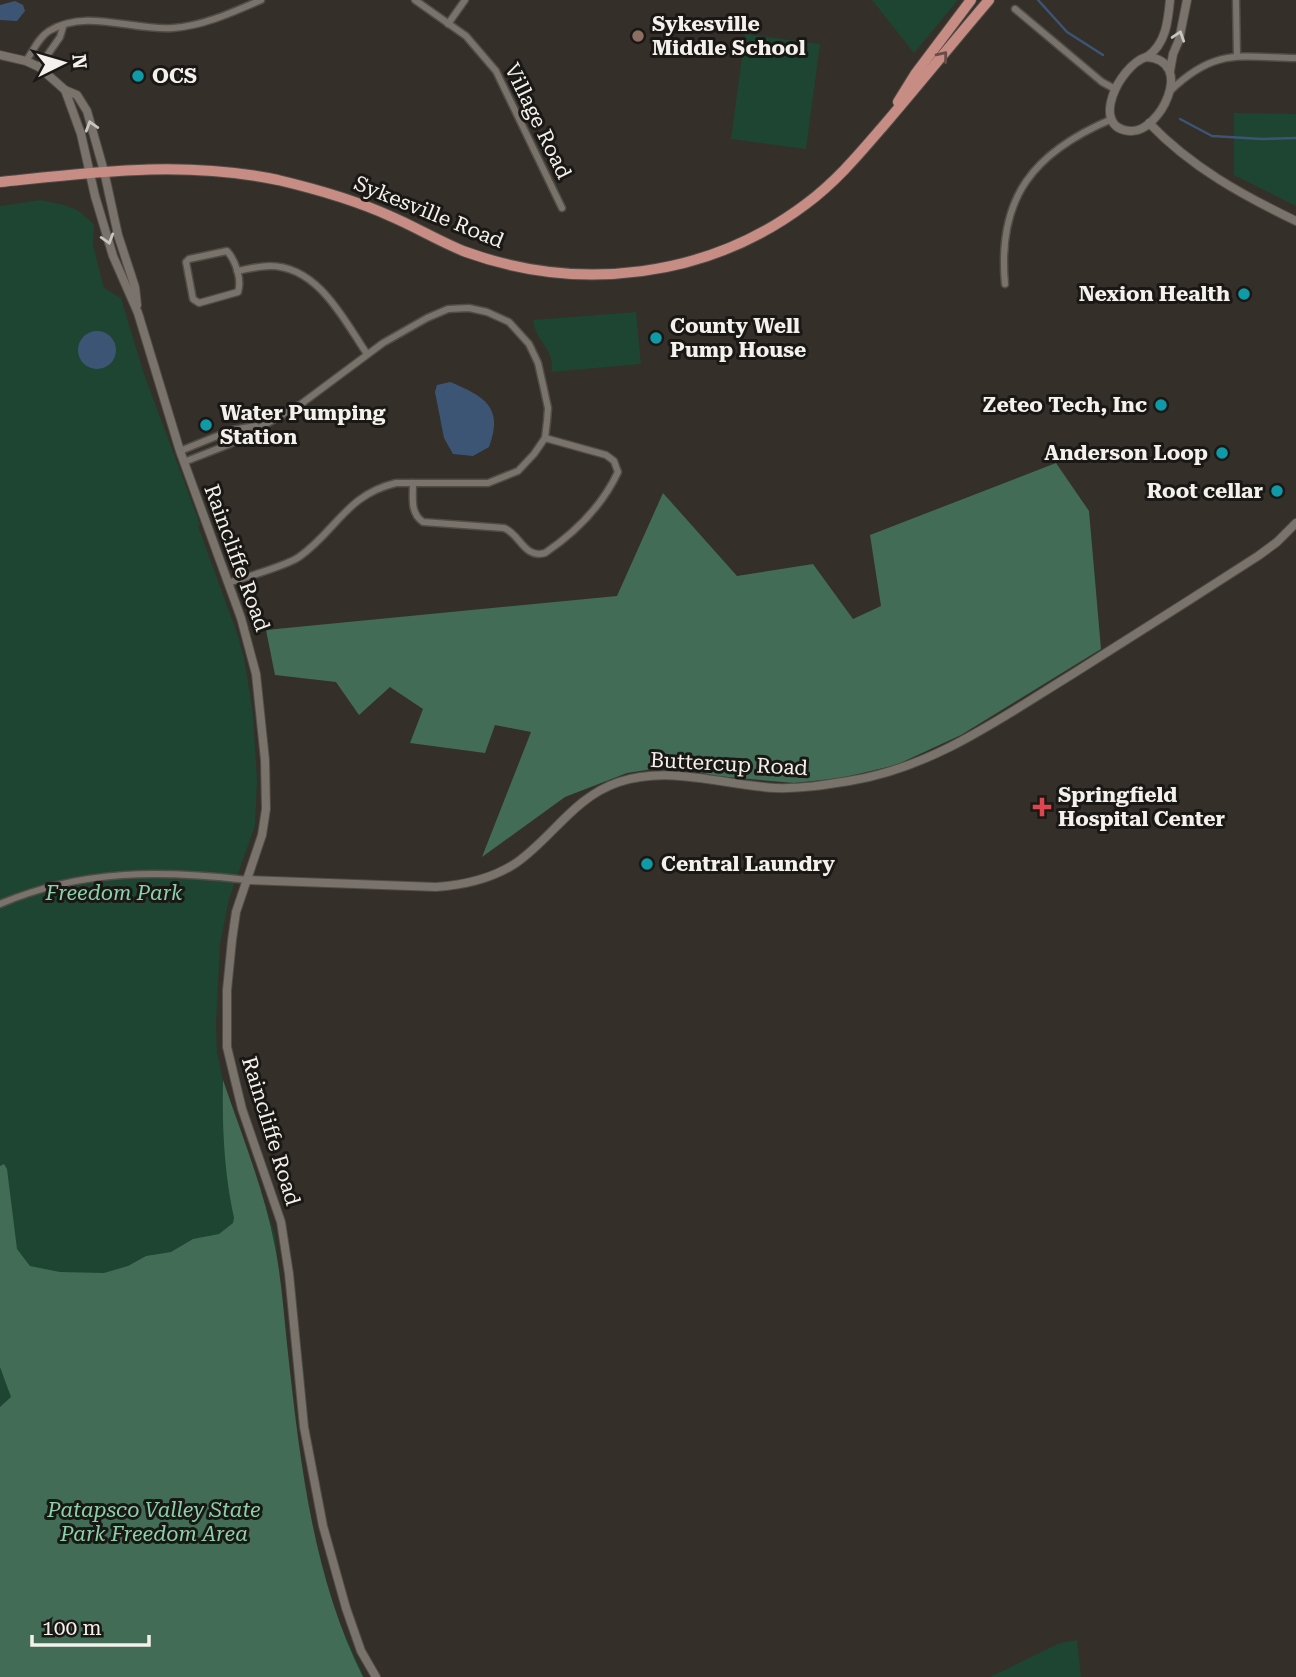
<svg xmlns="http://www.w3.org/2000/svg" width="1296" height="1677" viewBox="0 0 1296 1677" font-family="'Roboto Serif',serif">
<rect width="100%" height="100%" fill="#342f29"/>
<g fill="#1d4531">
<polygon points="872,0 958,0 914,53"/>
<polygon points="745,34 820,44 806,149 731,139"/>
<polygon points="1234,113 1296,114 1296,206 1234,175"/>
<path d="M41,200C67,206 75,204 94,225L93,245L104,288L121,298L144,374L200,524L198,526L237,633L244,658L253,713L257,780L255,826L229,899L220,944L216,1024L217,1052L223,1080L275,1235L291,1404L311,1524L336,1615L364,1677H0V206Z"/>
<path d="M636,312L641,364L551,372C557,352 534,339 533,320Z"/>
<polygon points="1077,1640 1081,1677 990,1677 1060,1643"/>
</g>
<g fill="#426c55">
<polygon points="1056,463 1089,511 1101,649 961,735 896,765 841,778 794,783 716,776 672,766 627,773 565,797 482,857 531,732 495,725 485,753 410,743 423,709 390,687 359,715 336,682 275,675 266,630 617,596 663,493 737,576 813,564 853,619 881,606 870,535"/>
<path d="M223,1080C242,1136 264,1189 275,1247C282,1282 284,1318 288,1353C300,1462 313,1577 363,1677H0V1407L11,1397L0,1367V1166L4,1164L7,1169L17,1249L30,1266L60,1272L104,1273L128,1266L146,1256L171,1252L193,1239L219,1234L233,1223L234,1218C224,1172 222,1127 223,1080Z"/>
</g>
<g fill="#3d5575">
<polygon points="15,1 23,5 25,11 17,21 0,20 0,5"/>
<circle cx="97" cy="350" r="19"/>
<path d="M450,382C484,396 504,407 489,447L473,456L453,454L444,438L435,392L437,385Z"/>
</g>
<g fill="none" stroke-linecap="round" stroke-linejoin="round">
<g stroke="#3d5575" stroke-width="2.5">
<polyline points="1038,0 1067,32 1103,55"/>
<polyline points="1180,119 1212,136 1262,139 1296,138"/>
</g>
<g stroke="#504c46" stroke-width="9">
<g id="minor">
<polyline points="415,0 466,36 496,71 562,208"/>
<polyline points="1236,0 1237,56"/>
<polyline points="1015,9 1102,82 1115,89"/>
<polyline points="448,24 465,0"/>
<path d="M26,61C33,51 39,37 49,31C86,8 133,31 173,28C203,26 233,12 261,0"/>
<polyline points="39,67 60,37 63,27"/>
<path d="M1170,91C1215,48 1238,57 1296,58"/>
<path d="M227,251C236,261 242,280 238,292L199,303L193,299L186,262L189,259Z"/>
<path d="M237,271C248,269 259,266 270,266C318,266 344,320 367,354"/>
<path d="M1005,284C997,197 1034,152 1112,119"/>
<polyline points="180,451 232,430 256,426"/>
<path d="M184,462L230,444L275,419L301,404L383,343L427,318L448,309L469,308L487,312L509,322L529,344L538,363L543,385L548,408L547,421L545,438L534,454L518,471L488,483H396C346,495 337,530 299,557C286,566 246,577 228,583"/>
<path d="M413,483C413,498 410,513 423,522L504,528C520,534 524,559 545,553C576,532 602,506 618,472L614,461L606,455L545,438"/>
<path d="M0,904C82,869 160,870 247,880"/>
</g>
</g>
<g stroke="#504c46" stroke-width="10">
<g id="tertiary">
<polyline points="0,55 26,61 39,67 65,90 77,95 87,111 104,171 118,235 135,287 137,305"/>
<path d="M1146,57C1197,60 1159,134 1130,131C1089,128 1119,66 1146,57Z"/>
<path d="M1147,57C1166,44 1168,21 1170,0"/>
<polyline points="1170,71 1173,54 1179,40 1187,0"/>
<polyline points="65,90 81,134 95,196 113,256 138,313 180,451 241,618 256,674 265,760 266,809 262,835 236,912 232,940 227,990 227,1047 242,1109 281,1222 289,1274 304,1427 323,1526 346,1608 361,1651 376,1677"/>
<path d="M1149,123C1191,167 1242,195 1296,221"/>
<path d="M247,880L436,887C464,885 492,879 516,863C553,837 574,797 619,782C670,765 723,785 775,788C800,789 825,785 849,781C932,768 1001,718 1071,675C1133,636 1196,596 1258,556L1277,542L1296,523"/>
</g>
</g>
<g stroke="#504c46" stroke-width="12">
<g id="primary">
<polyline points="898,102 916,73 971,0"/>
<path d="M0,182C95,172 183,160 278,180C316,189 355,200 390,216C416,227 440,242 466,252C580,293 708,278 806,204C837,181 860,153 885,124C920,83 954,41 989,0"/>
</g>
</g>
<use href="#minor" stroke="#79736c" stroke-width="6"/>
<use href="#tertiary" stroke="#79736c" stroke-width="8"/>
<use href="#primary" stroke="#c78c84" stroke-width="10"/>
</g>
<defs><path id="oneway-chevron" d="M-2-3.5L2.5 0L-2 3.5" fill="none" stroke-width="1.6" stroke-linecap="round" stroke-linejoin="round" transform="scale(1.75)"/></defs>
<g stroke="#c9c5bf">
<use href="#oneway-chevron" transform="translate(1179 36) rotate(-72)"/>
<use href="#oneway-chevron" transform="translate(91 126) rotate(-107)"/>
<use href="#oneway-chevron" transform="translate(108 239) rotate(73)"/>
</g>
<use stroke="#684c47" href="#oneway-chevron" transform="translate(943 56) rotate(-51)"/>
<circle fill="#8d6e63" stroke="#1a1815" stroke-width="2.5" cx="638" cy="36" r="7"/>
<g fill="#0f9aa8" stroke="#1a1815" stroke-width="2.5">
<circle cx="138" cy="76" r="7"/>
<circle cx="1244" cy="294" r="7"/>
<circle cx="656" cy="338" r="7"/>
<circle cx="1161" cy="405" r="7"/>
<circle cx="206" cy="425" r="7"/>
<circle cx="1222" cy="453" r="7"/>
<circle cx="1277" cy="491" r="7"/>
<circle cx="647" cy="864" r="7"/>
</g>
<path fill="#e0444e" stroke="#1a1815" stroke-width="2.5" d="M1038.5 796.5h7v7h7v7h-7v7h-7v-7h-7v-7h7z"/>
<g text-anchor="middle" stroke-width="6" stroke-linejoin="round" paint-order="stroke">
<g font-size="21" font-weight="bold" fill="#f4f1ec" stroke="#1a1815" text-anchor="start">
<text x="652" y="31">Sykesville<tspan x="652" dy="24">Middle School</tspan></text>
<text x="152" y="83">OCS</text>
<text x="1230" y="301" text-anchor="end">Nexion Health</text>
<text x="670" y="333">County Well<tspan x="670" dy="24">Pump House</tspan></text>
<text x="1147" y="412" text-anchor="end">Zeteo Tech, Inc</text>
<text x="220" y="420">Water Pumping<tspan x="220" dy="24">Station</tspan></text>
<text x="1208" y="460" text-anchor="end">Anderson Loop</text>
<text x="1263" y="498" text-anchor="end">Root cellar</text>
<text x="1058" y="802">Springfield<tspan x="1058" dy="24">Hospital Center</tspan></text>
<text x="661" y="871">Central Laundry</text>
</g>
<g font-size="21" fill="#f4f1ec" stroke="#1a1815">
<text transform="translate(538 121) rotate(64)" y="7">Village Road</text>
<text transform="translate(429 212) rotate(22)" y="7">Sykesville Road</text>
<text transform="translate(237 558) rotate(70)" y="7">Raincliffe Road</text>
<text transform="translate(729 764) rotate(3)" y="7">Buttercup Road</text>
<text transform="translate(271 1131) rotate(73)" y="7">Raincliffe Road</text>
</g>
<g font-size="21" font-style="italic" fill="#8bd1a9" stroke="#1a1815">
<text x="114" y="900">Freedom Park</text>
<text x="154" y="1517">Patapsco Valley State<tspan x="154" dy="24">Park Freedom Area</tspan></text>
</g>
</g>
<g transform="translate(63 63) rotate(85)" stroke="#1a1815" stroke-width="5" paint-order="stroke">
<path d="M0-5L12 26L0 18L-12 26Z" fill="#f4f1ec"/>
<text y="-10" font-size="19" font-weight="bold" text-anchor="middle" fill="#f4f1ec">N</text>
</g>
<path d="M32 1635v10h117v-10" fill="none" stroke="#f4f1ec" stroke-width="3.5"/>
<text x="42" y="1635" font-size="21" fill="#f4f1ec" stroke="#1a1815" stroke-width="5" paint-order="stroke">100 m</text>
</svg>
